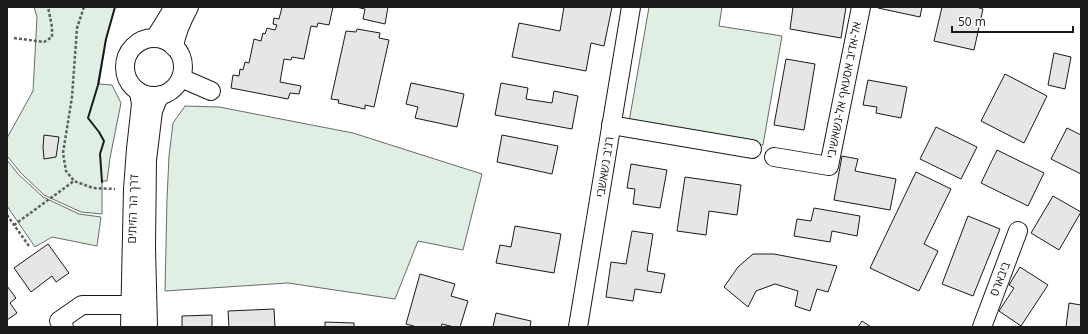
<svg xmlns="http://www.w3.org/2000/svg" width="1088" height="334" viewBox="0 0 1088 334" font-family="'Open Sans',Heebo,sans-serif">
<rect width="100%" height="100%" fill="#fff"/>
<g fill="#e0efe3" stroke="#6a6a6a">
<polygon points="34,7 115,7 106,39 99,84 112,85 121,103 110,158 107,181 102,181 102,214 81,212 44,195 21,173 7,156 7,138 33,91 37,17"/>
<polygon points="649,7 722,7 719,26 782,36 763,145 629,122"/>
<polygon points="185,106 219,107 353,133 482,174 463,250 418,241 395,299 288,283 165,291 167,199 169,156 173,123"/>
<polygon points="7,160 18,174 43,197 79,214 101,217 97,246 52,237 35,247 7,206"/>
</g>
<g fill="#e6e6e6" stroke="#1a1a1a">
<polygon points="282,7 333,7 329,25 318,23 317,27 311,26 304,59 292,57 291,60 284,59 280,82 301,86 299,94 290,93 288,99 231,88 233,75 239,76 240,69 243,70 245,62 249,63 254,39 261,41 263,33 265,34 267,28 275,30 277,25 273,24 274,18 279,19"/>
<polygon points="356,7 388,7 385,24 363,19 365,9"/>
<polygon points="564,7 612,7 604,46 591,43 586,71 512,57 519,23 560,31"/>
<polygon points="793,7 846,7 841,38 790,29"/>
<polygon points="878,7 922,7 920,17 878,8"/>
<polygon points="942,7 976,7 983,9 974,50 934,41"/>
<polygon points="357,29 380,33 379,38 389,40 374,107 365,105 365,109 338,103 339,100 331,99 346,31 356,32"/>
<polygon points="1054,53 1071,57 1065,89 1048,85"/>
<polygon points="786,59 815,64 804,130 774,125"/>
<polygon points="1005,74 1047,96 1024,143 981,121"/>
<polygon points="868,80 907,87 901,118 876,113 877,107 863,105"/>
<polygon points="411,83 464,94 457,127 415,118 418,107 406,104"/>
<polygon points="501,83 528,88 526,99 552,103 554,91 578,96 572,129 495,115"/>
<polygon points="936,127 977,147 961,179 920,159"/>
<polygon points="1067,128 1081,135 1081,174 1051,159"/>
<polygon points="44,135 59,137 56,157 44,159 43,147"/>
<polygon points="502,135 558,146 552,174 497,162"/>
<polygon points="997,150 1044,173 1028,206 981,183"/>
<polygon points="842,156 858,159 855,171 896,179 890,210 834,200"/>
<polygon points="631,164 667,170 660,208 633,204 635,189 627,188"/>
<polygon points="916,172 951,189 924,244 938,251 919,291 870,268"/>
<polygon points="685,177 741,185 737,215 709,211 706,235 677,231"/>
<polygon points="1053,196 1081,212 1059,250 1031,233"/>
<polygon points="814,208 860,216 857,236 832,231 830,242 794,236 797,219 811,221"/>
<polygon points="968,216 1000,229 973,296 942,284"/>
<polygon points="515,226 561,234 554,273 496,263 500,245 511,247"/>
<polygon points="632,231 653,234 647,271 665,274 661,293 635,289 633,301 606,297 611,262 626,264"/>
<polygon points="48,244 69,273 56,282 52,276 31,292 14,268"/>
<polygon points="753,254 774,254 837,266 828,292 817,289 810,311 795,306 798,291 775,284 756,291 748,307 724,287 738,267"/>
<polygon points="1020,267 1048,285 1021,326 999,311 1014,288 1009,285"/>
<polygon points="420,274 455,284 451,296 468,301 460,327 454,327 442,324 441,327 417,327 406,324"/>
<polygon points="7,286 16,298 10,303 17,313 7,320"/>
<polygon points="1069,303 1081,305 1081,327 1066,327"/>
<polygon points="274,309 275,327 229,327 228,311"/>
<polygon points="496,313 531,321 530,327 493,327"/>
<polygon points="212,315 212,327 182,327 182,316"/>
<polygon points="862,321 871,327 858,327"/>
<polygon points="325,322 354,323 354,327 325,327"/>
</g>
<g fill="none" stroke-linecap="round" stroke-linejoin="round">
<g stroke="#1a1a1a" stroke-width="20">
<g id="minor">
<polyline points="155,38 174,7"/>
<circle cx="154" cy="67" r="29"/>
<path d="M174,47C176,32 182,20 189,7"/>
<polyline points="181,78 211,91"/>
<polyline points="611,125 752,149"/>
<polyline points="774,157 829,166 861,7"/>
<polyline points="64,327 59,321 82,305 130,305"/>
<polyline points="130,327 133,189 136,149 141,104 139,92"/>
<polyline points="148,327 146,247 147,160 153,111 157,101 161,95"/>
<polyline points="578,327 631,7"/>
<polyline points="982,327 1018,231"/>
</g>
</g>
<g stroke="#5f5f5f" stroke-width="2.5" stroke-dasharray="3 2" stroke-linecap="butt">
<polyline points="84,7 77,28 72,97 63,153 66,171 74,181 93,188 115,189"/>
<polyline points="14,38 44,42 52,37 52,27 48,7"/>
<polyline points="7,215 29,246"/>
<polyline points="14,225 74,181"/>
</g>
<use href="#minor" stroke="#fff" stroke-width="18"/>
<polyline stroke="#1a1a1a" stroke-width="2" points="102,182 100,154 104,141 99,132 88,118 98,85 106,39 115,7"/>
</g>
<g text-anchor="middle" stroke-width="3" stroke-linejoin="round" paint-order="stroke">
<g font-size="12" fill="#1a1a1a" stroke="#fff">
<text transform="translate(844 90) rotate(-79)" y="4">אל-אדיב אסעאף אל-נשאשיבי</text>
<text transform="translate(605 167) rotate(-81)" y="4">רג'ב נשאשבי</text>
<text transform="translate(133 209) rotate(-88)" y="4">דרך הר הזיתים</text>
<text transform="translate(1000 279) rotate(-69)" y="4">ביבארס</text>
</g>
</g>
<rect width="1088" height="334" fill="none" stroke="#1a1a1a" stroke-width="16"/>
<path d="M952 26v6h121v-6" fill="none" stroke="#1a1a1a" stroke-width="2"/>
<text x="958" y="26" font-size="12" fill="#1a1a1a" stroke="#ffffff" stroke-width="3" paint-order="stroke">50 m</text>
</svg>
